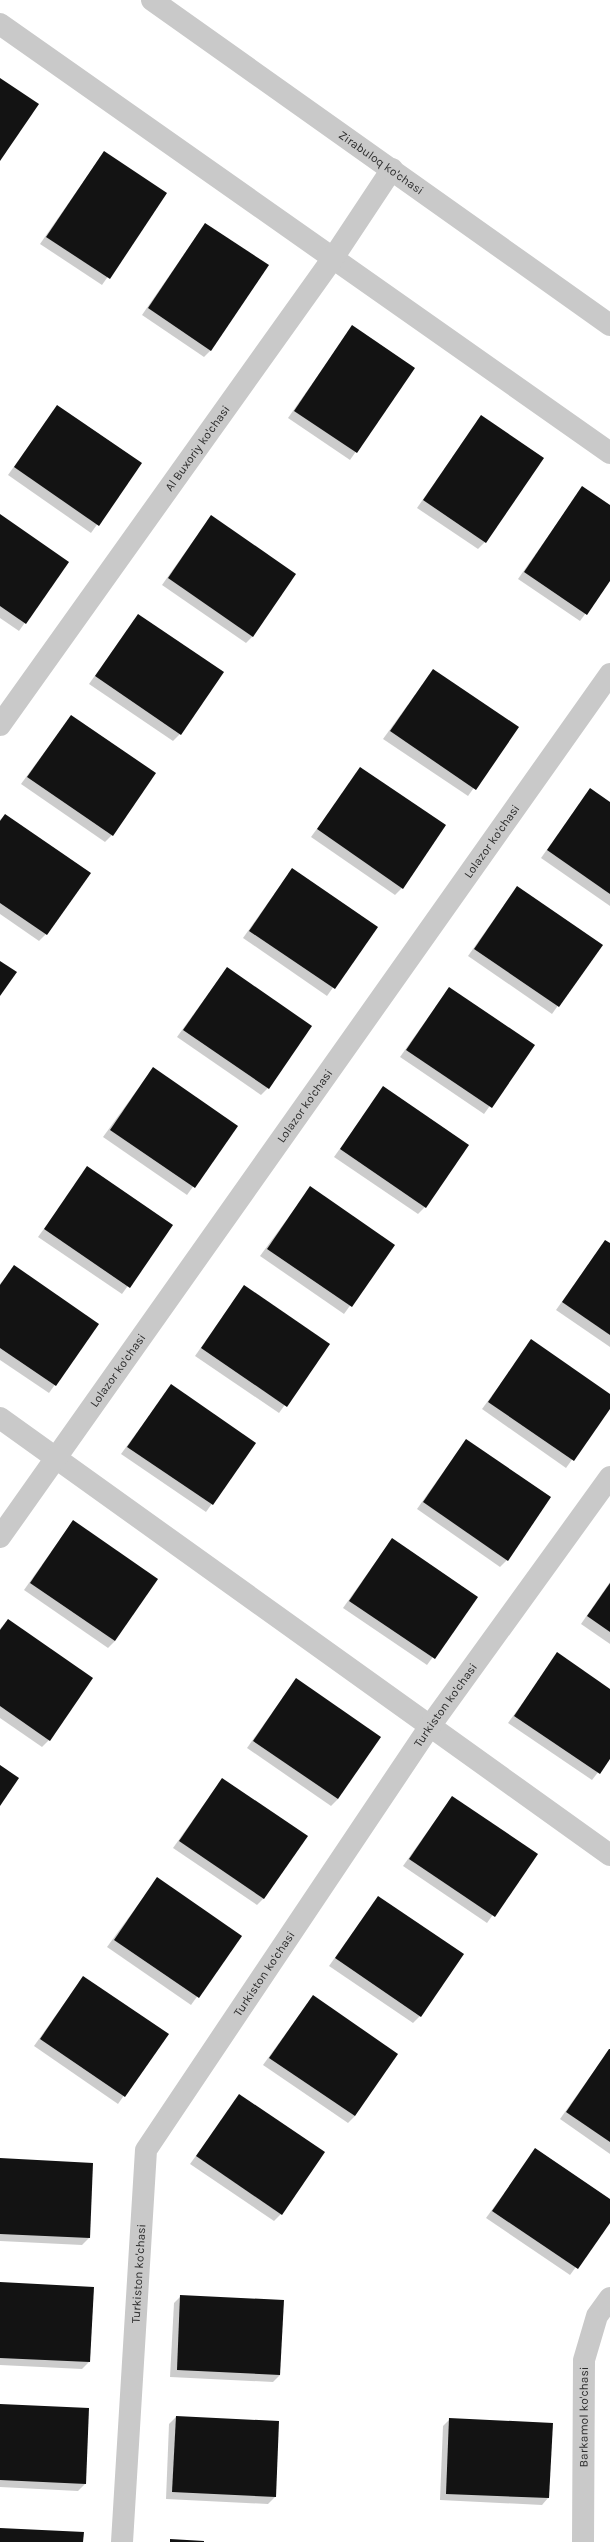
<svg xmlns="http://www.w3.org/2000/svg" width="610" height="2542" viewBox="0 0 610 2542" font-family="Karla,sans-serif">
<rect width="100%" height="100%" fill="#fff"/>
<g fill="#0003">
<polygon points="104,152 166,194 102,285 40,244"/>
<polygon points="205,224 211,350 204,357 142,315"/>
<polygon points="352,327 414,368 350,460 288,418"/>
<polygon points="57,406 141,463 91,533 8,475"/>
<polygon points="481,416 485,542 478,549 417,508"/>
<polygon points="582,488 610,507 610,580 580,621 518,579"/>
<polygon points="0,516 68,562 19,631 0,618"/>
<polygon points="211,516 253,636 246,643 162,585"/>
<polygon points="138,615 180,734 173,741 89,684"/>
<polygon points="433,670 517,728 468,796 383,739"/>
<polygon points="71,716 112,835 105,842 21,784"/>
<polygon points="361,768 402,888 395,895 311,837"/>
<polygon points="590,789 610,803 610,906 541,858"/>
<polygon points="5,815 46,934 39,941 0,914 0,820"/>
<polygon points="292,869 376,927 327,996 243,938"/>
<polygon points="517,887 601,945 552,1014 468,956"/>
<polygon points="227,968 268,1088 261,1095 177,1037"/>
<polygon points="449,988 533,1046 484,1114 400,1057"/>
<polygon points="153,1068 237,1126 187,1195 103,1137"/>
<polygon points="383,1088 425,1207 418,1214 334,1157"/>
<polygon points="88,1168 171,1226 122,1294 38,1237"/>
<polygon points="310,1188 394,1245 344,1314 260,1256"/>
<polygon points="605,1241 610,1244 610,1347 556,1310"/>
<polygon points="14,1267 98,1324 49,1393 0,1360 0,1284"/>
<polygon points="244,1286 328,1345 279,1413 195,1356"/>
<polygon points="532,1341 610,1395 610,1407 566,1468 482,1409"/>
<polygon points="171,1386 255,1443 206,1512 121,1454"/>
<polygon points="466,1440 507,1560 500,1567 417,1509"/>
<polygon points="73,1521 115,1641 108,1648 24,1590"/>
<polygon points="392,1539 477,1597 427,1665 343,1608"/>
<polygon points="610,1582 610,1644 581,1624"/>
<polygon points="8,1620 49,1740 42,1747 0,1718 0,1629"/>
<polygon points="558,1654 610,1690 610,1757 592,1780 508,1723"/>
<polygon points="296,1679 338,1799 331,1806 247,1748"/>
<polygon points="222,1779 264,1898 257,1905 173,1848"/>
<polygon points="452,1797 536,1855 487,1923 403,1866"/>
<polygon points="157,1879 241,1936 191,2005 107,1947"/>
<polygon points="378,1897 420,2016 413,2023 329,1966"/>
<polygon points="83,1977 167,2034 118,2104 34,2046"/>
<polygon points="313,1996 355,2116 348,2123 263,2065"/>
<polygon points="609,2050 610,2051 610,2154 560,2119"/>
<polygon points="240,2095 281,2214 274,2221 190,2164"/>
<polygon points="536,2149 610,2200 610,2221 570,2275 486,2218"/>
<polygon points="0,2159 92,2164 89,2238 82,2245 0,2241"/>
<polygon points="0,2283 89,2362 82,2369 0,2365"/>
<polygon points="181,2296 280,2375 273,2382 170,2377 174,2303"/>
<polygon points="0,2405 85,2484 78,2491 0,2487"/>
<polygon points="176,2417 278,2422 275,2497 268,2504 166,2499 169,2424"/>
<polygon points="450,2419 548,2498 542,2505 440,2500 443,2426"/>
</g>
<g fill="#131313">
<polygon points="0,78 39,104 0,161"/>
<polygon points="104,151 167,193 110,279 46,237"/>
<polygon points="205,223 269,265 211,351 148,308"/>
<polygon points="352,325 415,368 357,453 294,411"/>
<polygon points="57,405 142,463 99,526 14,467"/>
<polygon points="481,415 544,458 486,543 423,500"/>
<polygon points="582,486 610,505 610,581 587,615 524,572"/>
<polygon points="0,514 69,562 26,624 0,606"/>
<polygon points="211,515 296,574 253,637 168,578"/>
<polygon points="138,614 224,672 181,735 95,676"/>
<polygon points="433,669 519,727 476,790 390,731"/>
<polygon points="71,715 156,773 113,836 27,777"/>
<polygon points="360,767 446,825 403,889 317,829"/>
<polygon points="590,788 610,802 610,894 547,850"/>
<polygon points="5,814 91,873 47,935 0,903 0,821"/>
<polygon points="292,868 378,927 335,989 249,931"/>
<polygon points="517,886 603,945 559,1007 474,949"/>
<polygon points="0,961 17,972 0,996"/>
<polygon points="227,967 312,1026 269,1089 183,1030"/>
<polygon points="449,987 535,1045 492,1108 406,1050"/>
<polygon points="153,1067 238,1126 195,1188 110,1130"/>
<polygon points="383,1086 469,1145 426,1208 340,1149"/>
<polygon points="87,1166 173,1225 130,1288 44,1229"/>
<polygon points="310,1186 395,1245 352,1307 267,1249"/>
<polygon points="605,1240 610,1243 610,1335 562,1302"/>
<polygon points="14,1265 99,1324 56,1386 0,1348 0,1285"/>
<polygon points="244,1285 330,1344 287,1407 201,1348"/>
<polygon points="531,1339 610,1394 610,1409 574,1461 488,1402"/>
<polygon points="171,1384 256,1443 213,1505 127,1447"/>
<polygon points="466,1439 551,1497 508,1561 423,1502"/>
<polygon points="73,1520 158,1579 115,1641 30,1583"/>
<polygon points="392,1538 478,1597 435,1659 349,1601"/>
<polygon points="610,1583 610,1632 587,1616"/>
<polygon points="8,1619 93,1678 50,1741 0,1706 0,1630"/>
<polygon points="557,1652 610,1689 610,1759 600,1774 514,1716"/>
<polygon points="296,1678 381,1737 338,1799 253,1741"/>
<polygon points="0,1765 19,1778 0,1806"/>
<polygon points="222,1778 308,1836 264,1899 179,1841"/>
<polygon points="452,1796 538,1854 495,1917 409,1859"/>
<polygon points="157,1877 242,1936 199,1998 114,1940"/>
<polygon points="378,1896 464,1954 421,2017 335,1958"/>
<polygon points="83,1976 169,2034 125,2097 40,2039"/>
<polygon points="313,1995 398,2054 355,2116 269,2058"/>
<polygon points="609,2049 610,2049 610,2142 566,2112"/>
<polygon points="239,2094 325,2152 282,2215 196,2156"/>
<polygon points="535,2148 610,2199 610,2223 578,2269 492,2211"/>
<polygon points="0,2158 93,2163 90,2238 0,2234"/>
<polygon points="0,2282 94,2287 90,2362 0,2358"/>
<polygon points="180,2295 284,2300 280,2375 177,2370"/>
<polygon points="0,2404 89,2408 86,2484 0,2480"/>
<polygon points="176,2416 279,2421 276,2497 172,2492"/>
<polygon points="449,2418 553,2423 549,2498 446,2494"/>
<polygon points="0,2528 84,2532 83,2542 0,2542"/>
<polygon points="170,2539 204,2541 204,2542 170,2542"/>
</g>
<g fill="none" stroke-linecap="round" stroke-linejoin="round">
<g stroke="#c9c9c9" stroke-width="22">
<polyline points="0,24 610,453"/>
<path id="s1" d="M0,725L333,258L392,169"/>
<polyline points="0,1418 610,1855"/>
<path id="s2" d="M0,1537L610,674"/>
<path id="s3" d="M122,2542L146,2150L430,1726L610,1477"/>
<path id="s4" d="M583,2542L584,2360L597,2316L610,2298"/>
</g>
<path stroke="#c9c9c9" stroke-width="22" id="s5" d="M152,0L610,325"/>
</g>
<g text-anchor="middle" stroke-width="4" stroke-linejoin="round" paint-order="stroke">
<g font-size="12" fill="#2c2c2c" stroke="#fff">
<text dy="4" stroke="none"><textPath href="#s5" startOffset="281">Zirabuloq ko'chasi</textPath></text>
<text dy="4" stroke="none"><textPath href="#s1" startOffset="340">Al Buxoriy ko'chasi</textPath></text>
<text dy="4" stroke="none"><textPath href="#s2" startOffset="852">Lolazor ko'chasi</textPath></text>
<text dy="4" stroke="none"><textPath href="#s2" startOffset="528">Lolazor ko'chasi</textPath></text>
<text dy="4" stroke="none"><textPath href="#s2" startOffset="204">Lolazor ko'chasi</textPath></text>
<text dy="4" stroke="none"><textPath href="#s3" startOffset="929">Turkiston ko'chasi</textPath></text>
<text dy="4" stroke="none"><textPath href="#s3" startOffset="605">Turkiston ko'chasi</textPath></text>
<text dy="4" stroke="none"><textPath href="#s3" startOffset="269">Turkiston ko'chasi</textPath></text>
<text dy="4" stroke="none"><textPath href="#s4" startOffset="125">Barkamol ko'chasi</textPath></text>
</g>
</g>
</svg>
